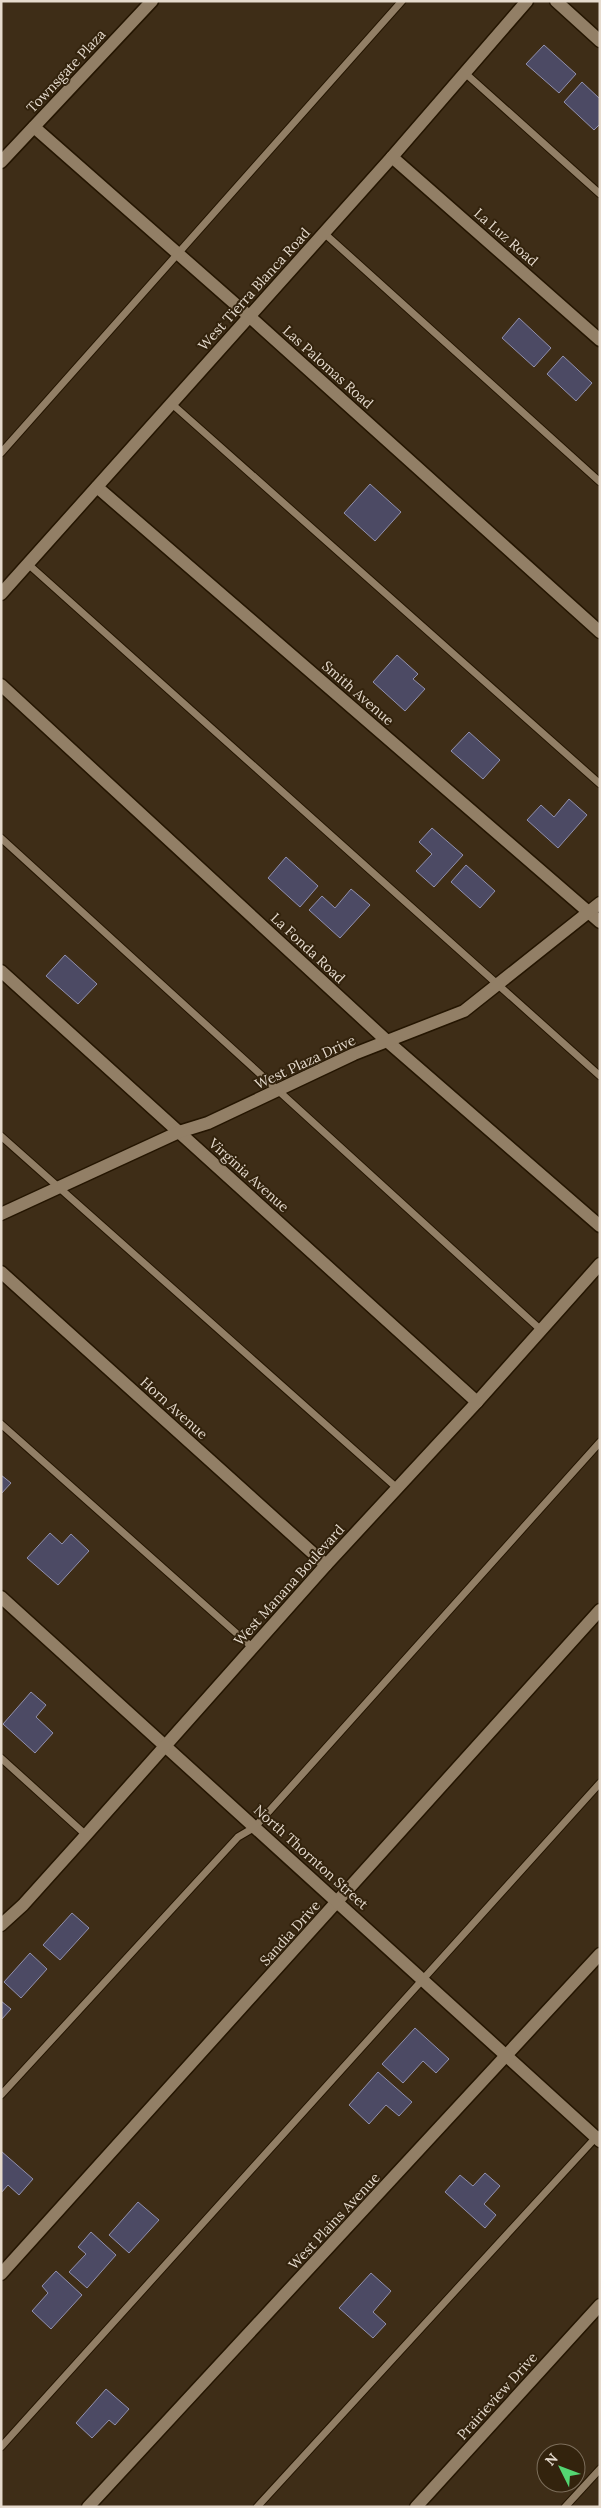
<svg xmlns="http://www.w3.org/2000/svg" width="601" height="2508" viewBox="0 0 601 2508" font-family="Lora,serif">
<rect width="100%" height="100%" fill="#3e2d17"/>
<g fill="#4c4a64" stroke="#9190ad">
<polygon points="544,45 576,74 559,93 526,64"/>
<polygon points="582,82 600,99 600,124 594,130 564,102"/>
<polygon points="519,318 551,348 534,367 502,338"/>
<polygon points="563,356 592,383 576,401 547,374"/>
<polygon points="370,484 401,512 375,541 344,513"/>
<polygon points="397,655 418,674 413,679 425,689 405,711 373,682"/>
<polygon points="469,732 500,760 483,779 451,751"/>
<polygon points="569,799 587,815 558,848 527,820 541,805 554,817"/>
<polygon points="432,828 463,855 434,887 416,871 432,854 419,842"/>
<polygon points="286,857 318,886 300,907 268,878"/>
<polygon points="466,865 495,891 480,908 451,882"/>
<polygon points="351,889 370,905 340,938 309,910 322,896 335,908"/>
<polygon points="65,955 97,984 78,1004 46,976"/>
<polygon points="1,1475 11,1483 1,1494"/>
<polygon points="50,1533 62,1544 71,1534 89,1551 58,1585 27,1558"/>
<polygon points="31,1692 46,1705 36,1717 53,1733 35,1753 3,1724"/>
<polygon points="72,1913 89,1928 60,1960 43,1945"/>
<polygon points="30,1953 47,1969 21,1998 4,1982"/>
<polygon points="1,2001 11,2009 1,2020"/>
<polygon points="415,2028 449,2059 436,2073 423,2061 403,2083 382,2064"/>
<polygon points="378,2072 412,2102 399,2116 386,2105 369,2124 349,2105"/>
<polygon points="1,2151 33,2179 19,2195 8,2185 1,2193"/>
<polygon points="485,2173 500,2186 484,2204 496,2215 485,2228 445,2192 460,2175 473,2186"/>
<polygon points="138,2202 159,2220 129,2253 109,2235"/>
<polygon points="91,2232 116,2255 87,2288 69,2272 86,2254 78,2247"/>
<polygon points="56,2271 82,2295 51,2329 32,2311 48,2293 42,2286"/>
<polygon points="371,2273 391,2291 373,2312 386,2324 373,2338 339,2308"/>
<polygon points="106,2389 129,2409 115,2425 109,2420 92,2438 76,2423"/>
</g>
<g fill="none" stroke-linecap="round" stroke-linejoin="round">
<g stroke="#241501" stroke-width="9">
<g id="service">
<polyline points="465,73 600,194"/>
<polyline points="324,233 600,482"/>
<polyline points="172,404 600,784"/>
<polyline points="1,453 402,1"/>
<polyline points="28,564 600,1076"/>
<polyline points="1,838 541,1330"/>
<polyline points="1,1136 397,1488"/>
<polyline points="1,1424 253,1648"/>
<polyline points="1,1758 86,1835"/>
<polyline points="1,2095 238,1837 255,1827 600,1442"/>
<polyline points="1,2447 600,1783"/>
<polyline points="257,2507 598,2135"/>
<polyline points="565,2507 600,2469"/>
</g>
</g>
<g stroke="#241501" stroke-width="15">
<g id="minor">
<polyline points="34,127 250,317 600,632"/>
<polyline points="392,157 600,340"/>
<polyline points="1,162 152,1"/>
<polyline points="97,487 600,922"/>
<polyline points="1,594 392,157 527,1"/>
<polyline points="1,685 387,1041 600,1226"/>
<polyline points="1,971 477,1402"/>
<polyline points="1,1214 179,1132 208,1123 354,1054 464,1011 600,903"/>
<polyline points="1,1272 326,1565"/>
<polyline points="1,2274 600,1610"/>
<polyline points="88,2507 600,1954"/>
<polyline points="416,2507 600,2305"/>
</g>
</g>
<g stroke="#241501" stroke-width="15">
<g id="tertiary">
<polyline points="556,1 600,41"/>
<polyline points="1,1597 600,2141"/>
<polyline points="1,1925 23,1905 86,1835 326,1565 477,1402 600,1264"/>
</g>
</g>
<use href="#service" stroke="#927f66" stroke-width="7"/>
<use href="#minor" stroke="#927f66" stroke-width="12"/>
<use href="#tertiary" stroke="#927f66" stroke-width="12"/>
</g>
<g text-anchor="middle" stroke-width="4" stroke-linejoin="round" paint-order="stroke">
<g font-size="14" fill="#e6dbce" stroke="#33230d">
<text transform="translate(66 71) rotate(-47)" y="5">Townsgate Plaza</text>
<text transform="translate(506 237) rotate(41)" y="5">La Luz Road</text>
<text transform="translate(254 289) rotate(-48)" y="5">West Tierra Blanca Road</text>
<text transform="translate(328 367) rotate(42)" y="5">Las Palomas Road</text>
<text transform="translate(358 693) rotate(41)" y="5">Smith Avenue</text>
<text transform="translate(308 948) rotate(43)" y="5">La Fonda Road</text>
<text transform="translate(305 1062) rotate(-25)" y="5">West Plaza Drive</text>
<text transform="translate(249 1175) rotate(42)" y="5">Virginia Avenue</text>
<text transform="translate(174 1408) rotate(42)" y="5">Horn Avenue</text>
<text transform="translate(289 1585) rotate(-48)" y="5">West Manana Boulevard</text>
<text transform="translate(311 1857) rotate(42)" y="5">North Thornton Street</text>
<text transform="translate(290 1933) rotate(-48)" y="5">Sandia Drive</text>
<text transform="translate(334 2221) rotate(-47)" y="5">West Plains Avenue</text>
<text transform="translate(497 2396) rotate(-48)" y="5">Prairieview Drive</text>
</g>
</g>
<rect width="601" height="2508" fill="none" stroke="#e6dbce" stroke-width="5"/>
<g transform="translate(561 2468) rotate(312)"><circle r="24" fill="#33230d" stroke="#7b6d5a"/>
<path d="M0-4L9 19L0 12L-9 19Z" fill="#54d672"/>
<text y="-8" font-size="14" font-weight="bold" text-anchor="middle" fill="#e6dbce">N</text>
</g>
</svg>
